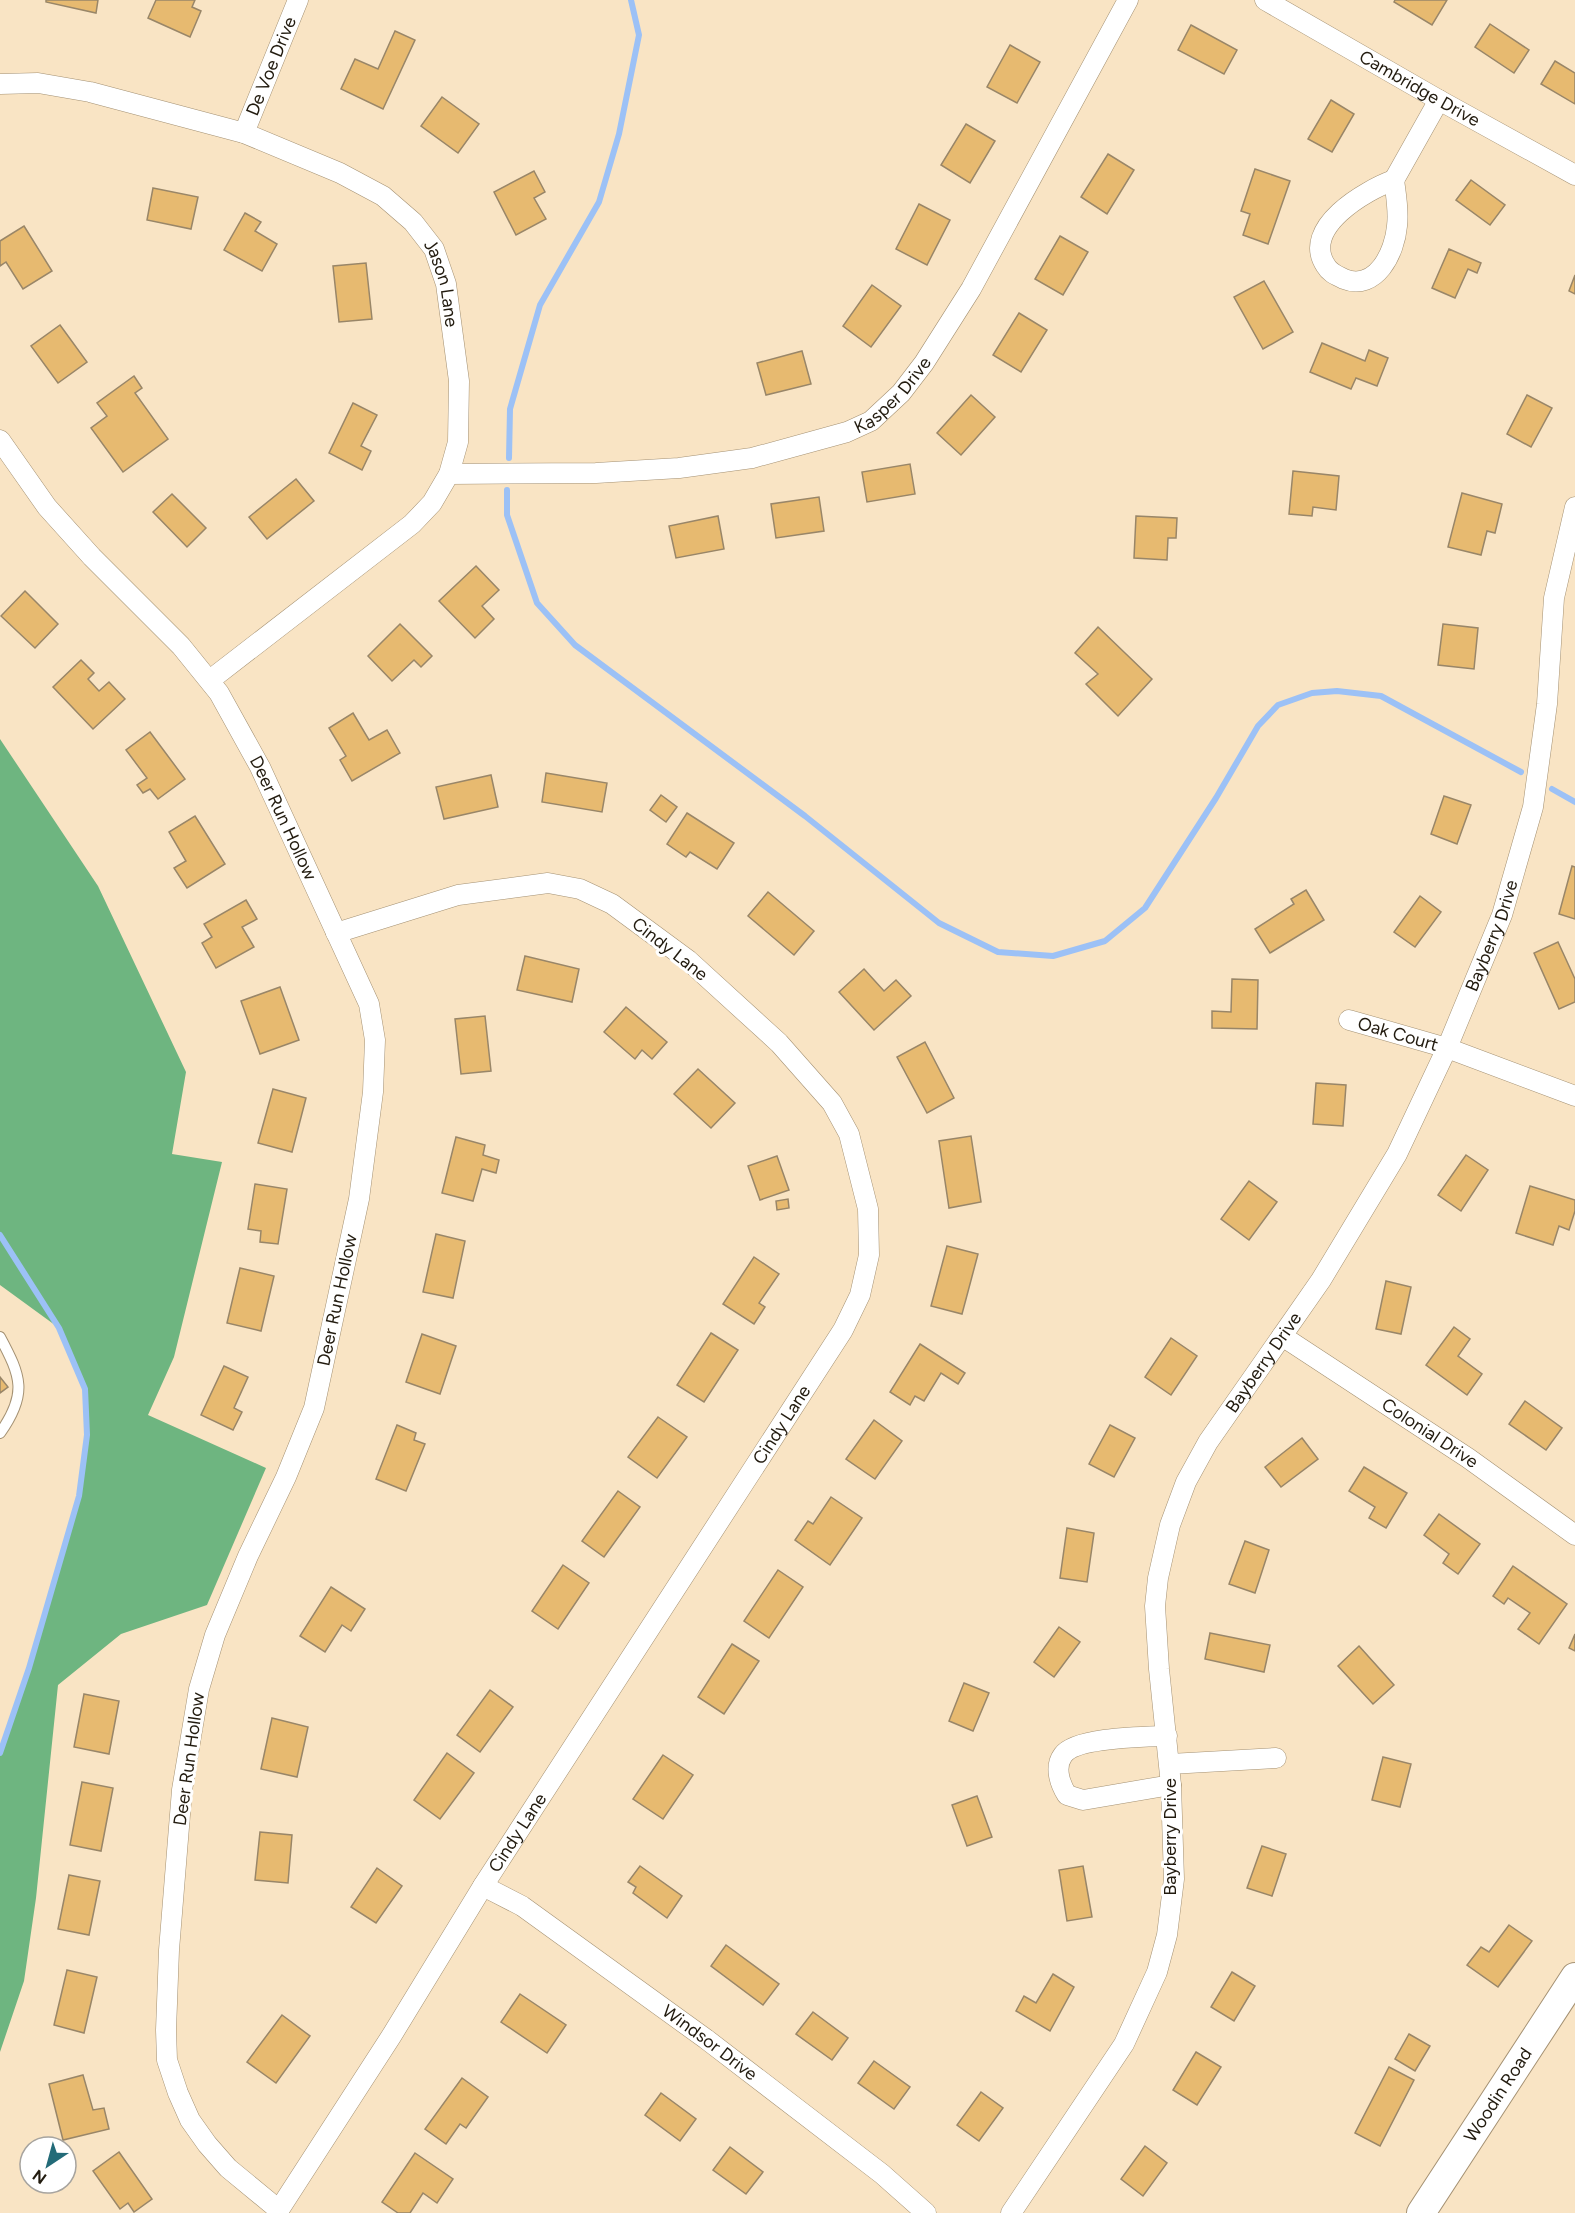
<svg xmlns="http://www.w3.org/2000/svg" width="1575" height="2213" viewBox="0 0 1575 2213" font-family="Figtree,sans-serif">
<rect width="100%" height="100%" fill="#f9e4c4"/>
<polygon fill="#6eb580" points="0,739 98,886 186,1072 172,1154 222,1162 174,1357 148,1415 266,1468 207,1605 121,1634 58,1685 36,1898 24,1981 0,2052 0,1755 29,1668 79,1496 87,1435 85,1389 59,1328 0,1285"/>
<g fill="none" stroke-linecap="round" stroke-linejoin="round">
<g stroke="#9cc1f6" stroke-width="6">
<polyline points="509,458 510,409 540,305 599,202 619,134 639,35 631,0"/>
<polyline points="507,490 507,515 537,603 575,645 805,816 939,923 998,952 1053,956 1105,941 1145,908 1216,798 1258,726 1278,705 1312,693 1337,691 1381,696 1521,772"/>
<polyline points="1552,789 1575,802"/>
<polyline points="0,1235 59,1328 85,1389 87,1435 79,1496 29,1668 0,1753"/>
</g>
</g>
<g fill="#e7ba70" stroke="#998668" stroke-width="1.5">
<polygon points="46,0 98,0 96,13 46,2"/>
<polygon points="156,0 195,0 192,7 201,11 190,37 148,18"/>
<polygon points="1395,0 1447,0 1432,25 1394,2"/>
<polygon points="1490,24 1529,50 1514,73 1475,47"/>
<polygon points="1191,25 1237,50 1224,74 1178,50"/>
<polygon points="395,31 415,40 383,109 341,89 355,59 378,69"/>
<polygon points="1010,45 1040,62 1017,103 987,87"/>
<polygon points="1555,61 1575,73 1575,104 1541,84"/>
<polygon points="442,97 479,124 458,153 421,126"/>
<polygon points="1331,100 1354,114 1332,152 1308,139"/>
<polygon points="966,124 995,141 970,183 941,165"/>
<polygon points="1108,154 1134,170 1107,214 1081,197"/>
<polygon points="1255,169 1290,181 1268,244 1243,235 1250,214 1241,211"/>
<polygon points="534,171 545,192 534,198 546,219 516,235 494,192"/>
<polygon points="1471,180 1505,205 1490,225 1456,200"/>
<polygon points="153,188 198,197 191,229 147,220"/>
<polygon points="919,204 950,220 927,265 896,249"/>
<polygon points="245,213 261,222 255,231 277,244 262,271 224,250"/>
<polygon points="24,226 52,271 23,289 6,262 0,266 0,241"/>
<polygon points="1060,236 1088,252 1063,295 1035,279"/>
<polygon points="1449,249 1481,263 1477,273 1468,269 1455,298 1432,288"/>
<polygon points="366,263 372,319 339,322 333,266"/>
<polygon points="1575,275 1575,294 1569,291"/>
<polygon points="1264,281 1293,332 1263,349 1234,297"/>
<polygon points="872,285 901,306 871,347 843,326"/>
<polygon points="1019,313 1047,330 1021,372 993,355"/>
<polygon points="60,325 87,362 58,383 31,346"/>
<polygon points="1322,343 1365,361 1369,350 1388,358 1377,386 1356,378 1351,389 1310,372"/>
<polygon points="802,351 811,384 766,395 757,363"/>
<polygon points="134,376 142,388 135,393 168,439 123,472 91,428 107,416 97,403"/>
<polygon points="971,395 995,417 961,455 937,433"/>
<polygon points="1527,395 1552,408 1531,447 1507,434"/>
<polygon points="353,403 377,415 361,446 371,451 362,470 329,453"/>
<polygon points="910,464 915,494 867,502 862,472"/>
<polygon points="1293,471 1339,476 1336,510 1313,507 1312,516 1289,514"/>
<polygon points="296,479 314,501 267,539 249,517"/>
<polygon points="1462,493 1502,504 1495,533 1487,531 1481,555 1448,547"/>
<polygon points="172,494 206,528 187,547 153,512"/>
<polygon points="819,497 824,531 776,538 771,504"/>
<polygon points="718,516 724,549 676,558 669,526"/>
<polygon points="1136,516 1177,518 1176,538 1168,538 1167,560 1134,558"/>
<polygon points="476,566 499,590 482,606 494,619 475,638 439,601"/>
<polygon points="25,591 58,624 35,648 1,616"/>
<polygon points="400,624 432,656 421,667 414,660 392,681 368,656"/>
<polygon points="1443,624 1478,628 1474,669 1438,665"/>
<polygon points="1098,627 1152,679 1118,716 1086,684 1098,674 1075,653"/>
<polygon points="81,660 94,673 88,679 99,691 109,682 125,699 93,729 53,687"/>
<polygon points="353,713 369,740 387,730 400,753 352,781 340,760 346,756 329,728"/>
<polygon points="150,732 185,779 158,799 150,789 143,793 137,785 147,778 126,750"/>
<polygon points="546,773 607,783 602,812 542,802"/>
<polygon points="491,775 498,807 444,819 436,787"/>
<polygon points="661,795 677,807 666,822 650,810"/>
<polygon points="1444,796 1471,805 1457,844 1431,834"/>
<polygon points="687,813 734,843 717,869 690,852 686,857 667,844"/>
<polygon points="195,816 225,864 187,888 174,868 186,861 169,832"/>
<polygon points="1572,866 1575,867 1575,919 1559,914"/>
<polygon points="1306,890 1324,920 1270,953 1255,929 1294,904 1291,899"/>
<polygon points="768,892 814,931 794,955 748,916"/>
<polygon points="1420,896 1441,912 1415,947 1394,932"/>
<polygon points="246,900 257,919 242,927 254,947 216,968 202,943 212,937 204,924"/>
<polygon points="1558,942 1575,979 1575,1002 1559,1009 1534,953"/>
<polygon points="525,956 579,969 572,1002 517,990"/>
<polygon points="864,969 884,991 896,980 911,996 874,1030 839,992"/>
<polygon points="1232,979 1258,980 1257,1029 1212,1028 1212,1011 1231,1012"/>
<polygon points="280,987 299,1040 260,1054 241,1001"/>
<polygon points="626,1007 667,1042 652,1059 642,1050 635,1059 604,1032"/>
<polygon points="485,1016 491,1071 461,1074 455,1019"/>
<polygon points="925,1042 954,1098 927,1113 897,1057"/>
<polygon points="698,1069 735,1103 711,1128 674,1094"/>
<polygon points="1316,1083 1346,1085 1343,1126 1313,1124"/>
<polygon points="273,1089 306,1098 292,1152 258,1143"/>
<polygon points="971,1136 981,1202 949,1208 939,1141"/>
<polygon points="456,1137 485,1145 483,1155 499,1160 496,1173 482,1169 473,1201 442,1193"/>
<polygon points="1466,1155 1488,1170 1461,1211 1438,1195"/>
<polygon points="777,1156 789,1190 760,1200 748,1166"/>
<polygon points="1249,1181 1277,1202 1249,1240 1221,1219"/>
<polygon points="255,1184 287,1189 278,1244 260,1242 261,1231 248,1229"/>
<polygon points="1530,1186 1575,1200 1575,1211 1569,1230 1559,1226 1553,1245 1516,1233"/>
<polygon points="788,1199 789,1208 777,1210 776,1201"/>
<polygon points="436,1234 465,1241 453,1298 423,1292"/>
<polygon points="947,1246 978,1254 962,1314 931,1306"/>
<polygon points="754,1257 779,1274 759,1303 765,1307 754,1324 723,1304"/>
<polygon points="240,1268 274,1276 261,1331 227,1323"/>
<polygon points="1386,1281 1411,1287 1401,1334 1376,1329"/>
<polygon points="1454,1327 1470,1339 1458,1356 1482,1374 1467,1395 1426,1365"/>
<polygon points="711,1333 738,1350 704,1402 677,1385"/>
<polygon points="422,1334 456,1346 440,1394 406,1382"/>
<polygon points="1171,1338 1197,1356 1171,1395 1145,1377"/>
<polygon points="920,1344 965,1373 958,1384 941,1373 924,1401 915,1396 910,1405 890,1392"/>
<polygon points="224,1366 248,1377 234,1408 242,1412 233,1430 201,1415"/>
<polygon points="0,1377 8,1387 0,1393"/>
<polygon points="1525,1401 1562,1428 1546,1450 1509,1424"/>
<polygon points="658,1417 687,1437 657,1478 628,1457"/>
<polygon points="874,1420 902,1441 875,1479 846,1459"/>
<polygon points="397,1425 416,1433 414,1440 425,1444 406,1491 376,1479"/>
<polygon points="1110,1425 1135,1438 1114,1477 1089,1464"/>
<polygon points="1302,1438 1318,1459 1281,1487 1265,1467"/>
<polygon points="1364,1467 1407,1493 1386,1528 1369,1518 1375,1507 1349,1491"/>
<polygon points="618,1491 640,1507 604,1557 582,1541"/>
<polygon points="831,1497 862,1518 830,1565 795,1540 808,1521 813,1524"/>
<polygon points="1439,1514 1480,1544 1458,1574 1443,1563 1449,1554 1424,1535"/>
<polygon points="1067,1528 1094,1533 1087,1582 1060,1578"/>
<polygon points="1245,1541 1269,1550 1255,1593 1229,1584"/>
<polygon points="563,1565 589,1583 558,1629 532,1611"/>
<polygon points="1513,1566 1567,1604 1539,1644 1518,1629 1530,1613 1508,1598 1504,1604 1493,1596"/>
<polygon points="778,1570 803,1587 769,1638 744,1621"/>
<polygon points="331,1587 365,1609 351,1631 342,1625 325,1652 300,1636"/>
<polygon points="1059,1627 1080,1642 1054,1677 1034,1662"/>
<polygon points="1210,1633 1270,1645 1264,1672 1205,1659"/>
<polygon points="1575,1634 1575,1651 1569,1648"/>
<polygon points="732,1644 759,1661 724,1714 698,1697"/>
<polygon points="1359,1646 1394,1685 1373,1704 1338,1666"/>
<polygon points="964,1683 989,1693 973,1731 949,1721"/>
<polygon points="490,1690 513,1707 480,1752 457,1735"/>
<polygon points="84,1694 119,1701 109,1754 74,1747"/>
<polygon points="272,1718 308,1727 297,1777 261,1769"/>
<polygon points="447,1753 474,1773 440,1819 414,1800"/>
<polygon points="663,1755 693,1775 663,1819 633,1799"/>
<polygon points="1383,1757 1411,1764 1400,1807 1372,1800"/>
<polygon points="82,1782 113,1788 101,1851 70,1845"/>
<polygon points="977,1796 992,1837 967,1846 952,1805"/>
<polygon points="260,1832 292,1835 288,1883 255,1880"/>
<polygon points="1262,1846 1286,1854 1272,1896 1247,1888"/>
<polygon points="640,1866 682,1896 667,1918 633,1893 636,1887 628,1882"/>
<polygon points="1083,1866 1092,1917 1067,1921 1059,1870"/>
<polygon points="377,1868 402,1886 376,1923 351,1907"/>
<polygon points="69,1875 100,1881 89,1935 58,1929"/>
<polygon points="1509,1925 1532,1941 1498,1987 1467,1965 1481,1947 1489,1952"/>
<polygon points="726,1945 779,1984 763,2005 711,1966"/>
<polygon points="67,1970 97,1977 84,2033 54,2025"/>
<polygon points="1232,1972 1255,1986 1234,2021 1211,2007"/>
<polygon points="1053,1974 1074,1987 1050,2031 1016,2011 1024,1996 1036,2003"/>
<polygon points="520,1994 566,2025 547,2053 501,2022"/>
<polygon points="813,2012 848,2038 832,2060 796,2034"/>
<polygon points="282,2015 310,2036 276,2083 247,2062"/>
<polygon points="1409,2034 1430,2046 1415,2071 1395,2059"/>
<polygon points="1196,2052 1221,2067 1197,2105 1173,2090"/>
<polygon points="874,2061 910,2087 894,2109 858,2083"/>
<polygon points="1389,2067 1414,2080 1380,2146 1355,2133"/>
<polygon points="83,2075 93,2110 104,2108 109,2129 63,2140 49,2084"/>
<polygon points="462,2078 488,2097 466,2128 460,2124 446,2144 425,2129"/>
<polygon points="981,2092 1003,2108 979,2141 957,2125"/>
<polygon points="661,2093 696,2119 680,2141 645,2115"/>
<polygon points="1145,2146 1167,2163 1143,2196 1121,2179"/>
<polygon points="730,2147 763,2172 746,2194 713,2170"/>
<polygon points="119,2152 152,2199 134,2212 128,2203 120,2209 93,2171"/>
<polygon points="415,2153 453,2179 437,2203 423,2193 410,2213 398,2213 382,2202"/>
</g>
<g fill="none" stroke-linecap="round" stroke-linejoin="round">
<g stroke="#a49173" stroke-width="12">
<path id="lane" d="M0,1337C21,1376 28,1394 0,1433"/>
</g>
<g stroke="#a49173" stroke-width="21">
<g id="street">
<path id="s1" d="M1265,0L1439,100L1575,175"/>
<path id="s2" d="M0,84L38,83L90,92L244,133L340,173L383,196L413,222L434,249L446,284L459,381L458,442L449,474L432,503L412,524L210,680"/>
<path id="s3" d="M244,133L298,0"/>
<path d="M1394,180C1396,195 1399,211 1397,226C1395,252 1376,292 1344,279C1336,275 1330,273 1326,266C1300,228 1366,190 1394,180Z"/>
<polyline points="1394,180 1439,100"/>
<path id="s4" d="M0,440L47,507L92,557L181,646L219,693L260,767L369,1004L375,1040L373,1092L359,1199L314,1408L286,1477L248,1556L215,1635L199,1689L182,1790L169,1950L166,2030L167,2060L178,2093L190,2120L207,2144L228,2168L279,2210"/>
<path id="s5" d="M449,474L596,473L679,468L752,458L847,432L871,421L901,393L924,363L971,289L1128,0"/>
<path id="s6" d="M1349,1020L1447,1048L1575,1096"/>
<path id="s7" d="M1282,1336L1468,1458L1575,1535"/>
<path d="M1167,1736C1145,1737 1076,1737 1063,1755C1054,1767 1060,1784 1067,1795L1083,1800L1171,1785"/>
<polyline points="1170,1764 1276,1758"/>
<path id="s8" d="M483,1886L522,1906L706,2039L882,2174L926,2213"/>
<path id="s9" d="M277,2213L392,2035L483,1886L843,1330L860,1295L869,1255L868,1209L849,1134L832,1103L779,1043L688,960L612,904L580,889L548,883L458,895L336,933"/>
<path id="s10" d="M1011,2213L1124,2044L1157,1972L1167,1935L1174,1879L1171,1785L1159,1669L1155,1606L1158,1578L1170,1525L1186,1482L1208,1442L1321,1280L1397,1154L1447,1048L1502,915L1533,807L1547,704L1554,598L1575,507"/>
</g>
</g>
<g stroke="#a49173" stroke-width="30">
<g id="secondary">
<path id="s11" d="M1421,2213L1575,1977"/>
</g>
</g>
<use href="#lane" stroke="#fff" stroke-width="10"/>
<use href="#street" stroke="#fff" stroke-width="20"/>
<use href="#secondary" stroke="#fff" stroke-width="28"/>
</g>
<g text-anchor="middle" stroke-width="6" stroke-linejoin="round" paint-order="stroke">
<g font-size="18" fill="#221b0f" stroke="#fff">
<text dy="6" stroke="none"><textPath href="#s3" startOffset="72">De Voe Drive</textPath></text>
<text dy="6" stroke="none"><textPath href="#s1" startOffset="178">Cambridge Drive</textPath></text>
<text dy="6" stroke="none"><textPath href="#s2" startOffset="512">Jason Lane</textPath></text>
<text dy="6" stroke="none"><textPath href="#s5" startOffset="462">Kasper Drive</textPath></text>
<text dy="6" stroke="none"><textPath href="#s4" startOffset="476">Deer Run Hollow</textPath></text>
<text dy="6" stroke="none"><textPath href="#s10" startOffset="1408">Bayberry Drive</textPath></text>
<text transform="translate(670 949) rotate(38)" y="6">Cindy Lane</text>
<text dy="6" stroke="none"><textPath href="#s6" startOffset="51">Oak Court</textPath></text>
<text transform="translate(337 1300) rotate(-78)" y="6">Deer Run Hollow</text>
<text dy="6" stroke="none"><textPath href="#s10" startOffset="922">Bayberry Drive</textPath></text>
<text dy="6" stroke="none"><textPath href="#s9" startOffset="936">Cindy Lane</textPath></text>
<text dy="6" stroke="none"><textPath href="#s7" startOffset="177">Colonial Drive</textPath></text>
<text transform="translate(189 1759) rotate(-82)" y="6">Deer Run Hollow</text>
<text dy="6" stroke="none"><textPath href="#s9" startOffset="450">Cindy Lane</textPath></text>
<text transform="translate(1170 1837) rotate(-90)" y="6">Bayberry Drive</text>
<text dy="6" stroke="none"><textPath href="#s8" startOffset="276">Windsor Drive</textPath></text>
<text dy="6" stroke="none"><textPath href="#s11" startOffset="141">Woodin Road</textPath></text>
</g>
</g>
<g transform="translate(48 2165) rotate(216)"><circle r="28" fill="#ffffff" stroke="#a7a49f" stroke-width="1.5"/>
<path d="M0-4.5L10 22L0 15L-10 22Z" fill="#236b78"/>
<text y="-9" font-size="16" font-weight="bold" text-anchor="middle" fill="#221b0f">N</text>
</g>
</svg>
